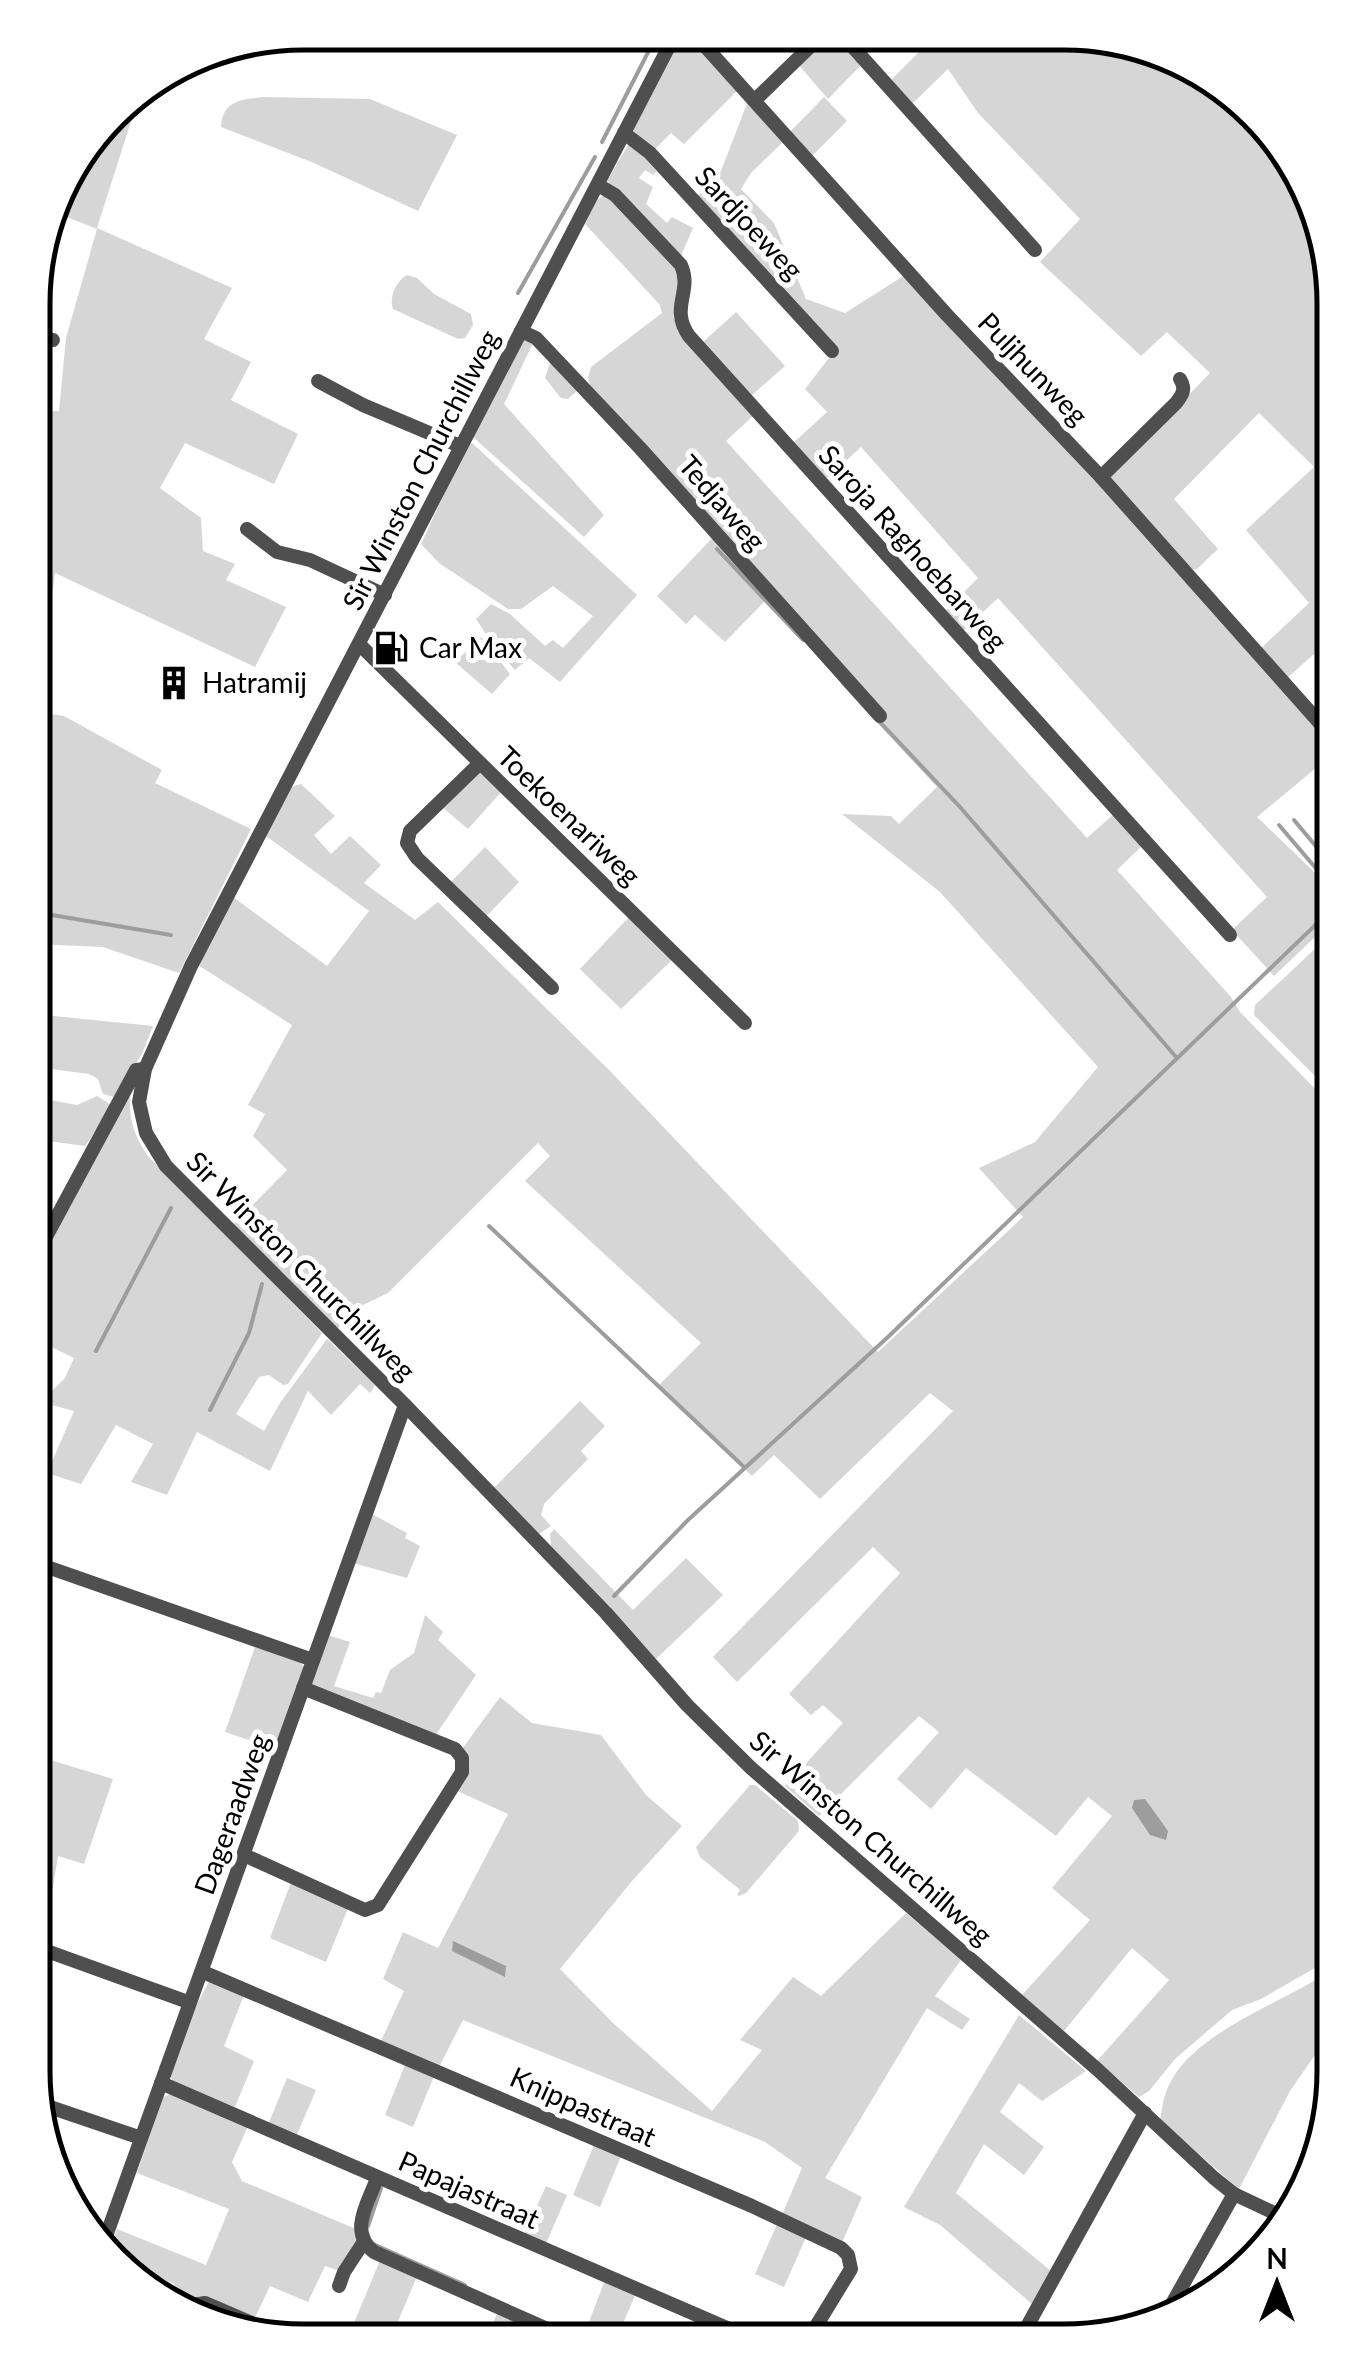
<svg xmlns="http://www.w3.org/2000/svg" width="1367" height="2374" viewBox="0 0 1367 2374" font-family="Lato,sans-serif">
<rect width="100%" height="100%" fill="#fff"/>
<g fill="#d6d6d6">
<path d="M683,36C705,43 723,71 739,89L684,144L671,133L652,152L633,130Z"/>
<polygon points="833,36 839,36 864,62 828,99 797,63 824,38"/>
<polygon points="914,36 1116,38 1242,99 1320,216 1334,303 1334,676 1314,654 1285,680 1258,651 1309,603 1246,530 1314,467 1259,413 1174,499 1218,549 1197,569 1192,569 1108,478 1210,373 1167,332 1141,356 1040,262 1080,219 978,113 948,69 912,104 889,82 924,47"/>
<path d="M141,90L97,228L232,288L204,339L251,362L231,400L298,434L274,484L185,443L160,488L201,518L203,551L235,564L226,580L286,607L255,667L55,573L37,712L64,716L162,770L155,783L251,829L179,973L103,947L34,944L35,464L42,411H59L66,338L97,229L52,211C64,171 106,111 141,90Z"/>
<path d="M264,97L370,99L457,135L418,211L314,163L221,127C222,101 242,99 264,97Z"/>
<polygon points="824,97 847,121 811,157 789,133"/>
<polygon points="748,101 785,140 751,173 741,189 774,223 806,299 845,313 905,275 1109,493 1334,744 1334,753 1257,817 1334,891 1334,919 1274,976 1232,930 1267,897 998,598 963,631 944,612 978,578 861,447 825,480 791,445 827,412 805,389 835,350 696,198 721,171"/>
<polygon points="631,140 657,171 653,175 645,170 639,178 653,187 646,204 667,223 672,217 693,228 680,258 607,181"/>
<polygon points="605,194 678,268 681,287 673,316 681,335 754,415 726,441 1087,838 1115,813 1144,844 1117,870 1231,997 1240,1012 1334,1108 1334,1957 1261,1999 1232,2010 1175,2059 1149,2091 1139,2097 1097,2061 1169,1980 1132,1948 1064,2031 1022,1995 1090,1920 1052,1888 1112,1816 1088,1797 1056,1836 966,1768 931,1809 897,1779 939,1732 919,1716 819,1816 785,1786 843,1723 823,1705 811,1715 789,1694 900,1573 873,1547 737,1682 713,1657 953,1411 930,1393 820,1499 774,1455 752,1476 657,1387 701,1343 525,1181 550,1156 538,1143 388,1293 363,1305 337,1329 232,1226 287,1170 253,1136 265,1114 248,1105 292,1025 198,965 233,897 327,966 369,911 266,836 291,787 301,784 335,816 314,835 331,854 350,836 381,865 364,883 415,920 438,902 610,1071 878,1352 1023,1217 979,1168 1035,1142 1098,1067 940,892 842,814 891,816 899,824 937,787 840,683 843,680 768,598 725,642 695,615 686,624 657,596 718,532 592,391 588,378 591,367 662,313 660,305 585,224 596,201"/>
<path d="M407,275L417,278L434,294L471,314L473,325L465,338L458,339L393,309C389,297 396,281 407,275Z"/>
<polygon points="736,312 785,366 751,396 702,343"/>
<polygon points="523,340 534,341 504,404 604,515 584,537 473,437"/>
<polygon points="550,363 554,363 578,390 568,399 561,398 545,378"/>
<polygon points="472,443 637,595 560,682 529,658 515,670 496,649 476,619 491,604 510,614 545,646 553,640 563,648 593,616 553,586 521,609 508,609 439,563 421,544 467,445"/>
<polygon points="481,637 510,674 492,694 455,662"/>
<polygon points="479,772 502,791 468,829 442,807"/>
<polygon points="485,847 519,882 484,919 448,885"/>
<polygon points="629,917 673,959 621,1009 580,969"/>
<polygon points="1334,931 1334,1095 1254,1015 1255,1005"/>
<polygon points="34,1014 153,1026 142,1054 114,1097 103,1094 98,1079 89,1074 51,1069 44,1099 77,1105 97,1096 110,1104 111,1108 85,1146 34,1139"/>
<path d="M131,1089C128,1117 132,1132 148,1156L322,1333L288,1384L283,1385L269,1375L259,1377L236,1414L264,1431L280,1403L327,1339L375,1385L370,1393L360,1384L331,1415L308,1391L270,1471L197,1432L167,1495L131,1482L153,1444L116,1425L81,1484L47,1473L74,1411L41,1402L65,1378L74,1358L33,1338L34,1270Z"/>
<polygon points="580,1401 605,1426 581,1451 588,1459 544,1504 541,1515 551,1526 539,1534 494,1488"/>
<polygon points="370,1513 407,1533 405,1538 420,1546 407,1578 353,1563"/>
<polygon points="554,1529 633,1610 686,1558 723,1595 656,1659 551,1546 550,1534"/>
<polygon points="425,1615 443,1632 438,1640 476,1675 435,1736 315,1690 311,1682 328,1635 350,1642 334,1686 373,1698 376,1692 381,1693 390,1670 414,1653"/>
<polygon points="255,1647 300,1661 305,1669 278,1750 225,1732"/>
<polygon points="500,1697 532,1723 601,1735 646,1795 682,1826 632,1881 560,1969 613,2023 712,2111 762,2050 740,2040 793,1977 821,1996 906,1913 961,1960 935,1996 970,2019 962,2030 927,2008 825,2178 862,2197 841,2245 781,2217 802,2168 765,2142 463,2020 438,2069 380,2043 404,1991 383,1979 403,1932 438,1948 508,1814 455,1790 462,1749"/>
<polygon points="33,1739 40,1742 44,1758 113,1779 84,1864 58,1856 50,1905 33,1899"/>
<polygon points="750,1785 755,1785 798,1821 799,1831 746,1893 739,1896 737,1895 740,1890 700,1857 696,1847"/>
<polygon points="292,1880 349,1906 326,1962 270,1938"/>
<path d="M1334,1968V2049L1329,2056L1319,2049L1290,2091L1239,2189L1160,2120C1162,2110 1163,2099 1167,2090C1190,2031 1286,2003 1334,1968Z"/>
<polygon points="209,1981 244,1995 224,2046 254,2061 235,2107 175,2084 170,2076 191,2016"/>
<polygon points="1019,2015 1086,2071 1042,2101 1019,2083 1000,2112 1044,2147 1024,2175 984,2144 956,2193 1051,2271 1032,2304 940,2225 904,2207"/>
<polygon points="406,2062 435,2074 413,2127 385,2115"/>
<polygon points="287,2078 316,2090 296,2137 268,2125"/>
<path d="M171,2094L248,2126L232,2162L242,2181L356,2229L358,2248L352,2257L346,2256L337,2270L325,2266L308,2302L270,2286L254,2320C232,2310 203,2288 181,2303L170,2299L175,2284L124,2265L111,2247L117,2229L206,2265L229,2209L137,2173L163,2097Z"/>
<polygon points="594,2145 621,2156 600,2207 573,2195"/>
<polygon points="546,2186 567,2195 545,2246 523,2237"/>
<polygon points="778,2222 807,2235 784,2287 755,2274"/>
<polygon points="381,2258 418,2274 391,2338 354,2323"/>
<polygon points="605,2280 636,2293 616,2340 582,2340"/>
<polygon points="498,2311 553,2334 550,2340 486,2340"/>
</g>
<g fill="#9d9d9d">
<polygon points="1145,1799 1168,1831 1166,1840 1150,1835 1132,1808 1134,1800"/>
<polygon points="453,1941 506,1966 505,1977 452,1951"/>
</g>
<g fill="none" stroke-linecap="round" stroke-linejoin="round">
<g stroke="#9d9d9d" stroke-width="4">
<polyline points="602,142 657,35"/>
<polyline points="518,293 595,157"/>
<polyline points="717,549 803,640"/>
<polyline points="878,720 960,807 1176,1057"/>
<polyline points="1294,820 1334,868"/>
<polyline points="1279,825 1325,879"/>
<polyline points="34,912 171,935"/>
<polyline points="489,1226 744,1467"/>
<polyline points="96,1351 171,1208"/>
<polyline points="210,1410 249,1333 262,1284"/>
<polyline points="614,1596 688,1520 888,1337 1334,907"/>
<polyline points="368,2226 381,2188"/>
<polyline points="373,2244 465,2285"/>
<polyline points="574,2334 588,2340"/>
</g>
<g stroke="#4f4f4f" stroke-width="14">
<polyline points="675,35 191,966 145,1069 139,1102 146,1133 166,1166 405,1405 606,1613 687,1705 751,1768 1098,2070 1214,2178 1234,2194 1285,2218"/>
<polyline points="695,35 947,315 1101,477 1334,739"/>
<polyline points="843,36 1035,250"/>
<polyline points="755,100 821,36"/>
<polyline points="624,133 650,153 832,351"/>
<path d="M598,185L615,195L681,265C693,292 669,307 689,336L1230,935"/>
<polyline points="521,331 536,338 640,448 880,716"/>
<polyline points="35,338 53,340"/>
<polyline points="318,381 363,405 460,446"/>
<path d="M1101,477L1176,403C1183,394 1186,389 1180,379"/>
<polyline points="247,529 277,552 310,560 385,595"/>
<polyline points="360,645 745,1023"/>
<polyline points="479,764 410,831 407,843 417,858 552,988"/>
<polyline points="34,1259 136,1070 145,1069"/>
<polyline points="33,1562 313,1660"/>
<polyline points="244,1855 365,1910 378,1905 462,1772 462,1758 455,1749 303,1688"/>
<polyline points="33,1946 188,2002"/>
<polyline points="203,1972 752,2206 841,2248 848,2255 851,2269 807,2341"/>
<polyline points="161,2083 757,2341"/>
<polyline points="38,2103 141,2138"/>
<path d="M377,2178C368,2204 348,2231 374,2252L572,2340"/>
<polyline points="105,2239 405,1405"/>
<polyline points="339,2286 344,2272 363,2243"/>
<polyline points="188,2306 205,2303 289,2339"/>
<polyline points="1164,2318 1234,2194"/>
<polyline points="1019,2341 1145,2113"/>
</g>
</g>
<defs>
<g id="fuel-bare" transform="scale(2.7)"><path d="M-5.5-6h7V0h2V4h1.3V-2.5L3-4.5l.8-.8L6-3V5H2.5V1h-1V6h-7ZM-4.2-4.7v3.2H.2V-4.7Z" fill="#000" stroke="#fff" stroke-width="2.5" paint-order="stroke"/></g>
<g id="building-bare" transform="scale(2.7)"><path d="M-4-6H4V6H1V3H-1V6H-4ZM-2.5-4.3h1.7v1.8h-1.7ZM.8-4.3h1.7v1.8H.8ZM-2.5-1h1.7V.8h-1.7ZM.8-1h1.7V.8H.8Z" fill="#000" stroke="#fff" stroke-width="2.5" paint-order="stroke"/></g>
</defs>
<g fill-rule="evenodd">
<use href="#fuel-bare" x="391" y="648"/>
<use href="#building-bare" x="174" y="683"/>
</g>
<g text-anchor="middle" stroke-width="10" stroke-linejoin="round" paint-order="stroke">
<g font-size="28" fill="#000" stroke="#fff">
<text transform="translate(749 223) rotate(47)" y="10">Sardjoeweg</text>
<text transform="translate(1033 369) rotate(46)" y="10">Puljhunweg</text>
<text transform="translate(421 470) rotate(-63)" y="10">Sir Winston Churchillweg</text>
<text transform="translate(722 503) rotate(49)" y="10">Tedjaweg</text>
<text transform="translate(913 548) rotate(48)" y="10">Saroja Raghoebarweg</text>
<text transform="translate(569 816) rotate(44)" y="10">Toekoenariweg</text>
<text transform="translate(301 1266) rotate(45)" y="10">Sir Winston Churchillweg</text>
<text transform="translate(232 1814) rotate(-70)" y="10">Dageraadweg</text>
<text transform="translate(871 1838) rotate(41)" y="10">Sir Winston Churchillweg</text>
<text transform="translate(583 2107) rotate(24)" y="10">Knippastraat</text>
<text transform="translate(469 2190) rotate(24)" y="10">Papajastraat</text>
</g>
<g font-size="28" fill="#000" stroke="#fff" text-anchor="start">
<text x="419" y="658">Car Max</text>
<text x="202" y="693">Hatramij</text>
</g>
</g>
<path d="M0 0H1367V2374H0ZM303 50H1064A253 253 0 0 1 1317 303V2071A253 253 0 0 1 1064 2324H303A253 253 0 0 1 50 2071V303A253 253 0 0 1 303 50Z" fill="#fff" fill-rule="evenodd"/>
<path fill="none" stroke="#000" stroke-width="5" d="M303 50H1064A253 253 0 0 1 1317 303V2071A253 253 0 0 1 1064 2324H303A253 253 0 0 1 50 2071V303A253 253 0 0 1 303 50Z"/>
<g transform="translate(1277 2284)" stroke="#ffffff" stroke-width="8" paint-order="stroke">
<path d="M0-8L18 38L0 25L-18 38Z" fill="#000000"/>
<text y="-15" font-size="28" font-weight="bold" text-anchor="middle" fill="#000000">N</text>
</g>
</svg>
